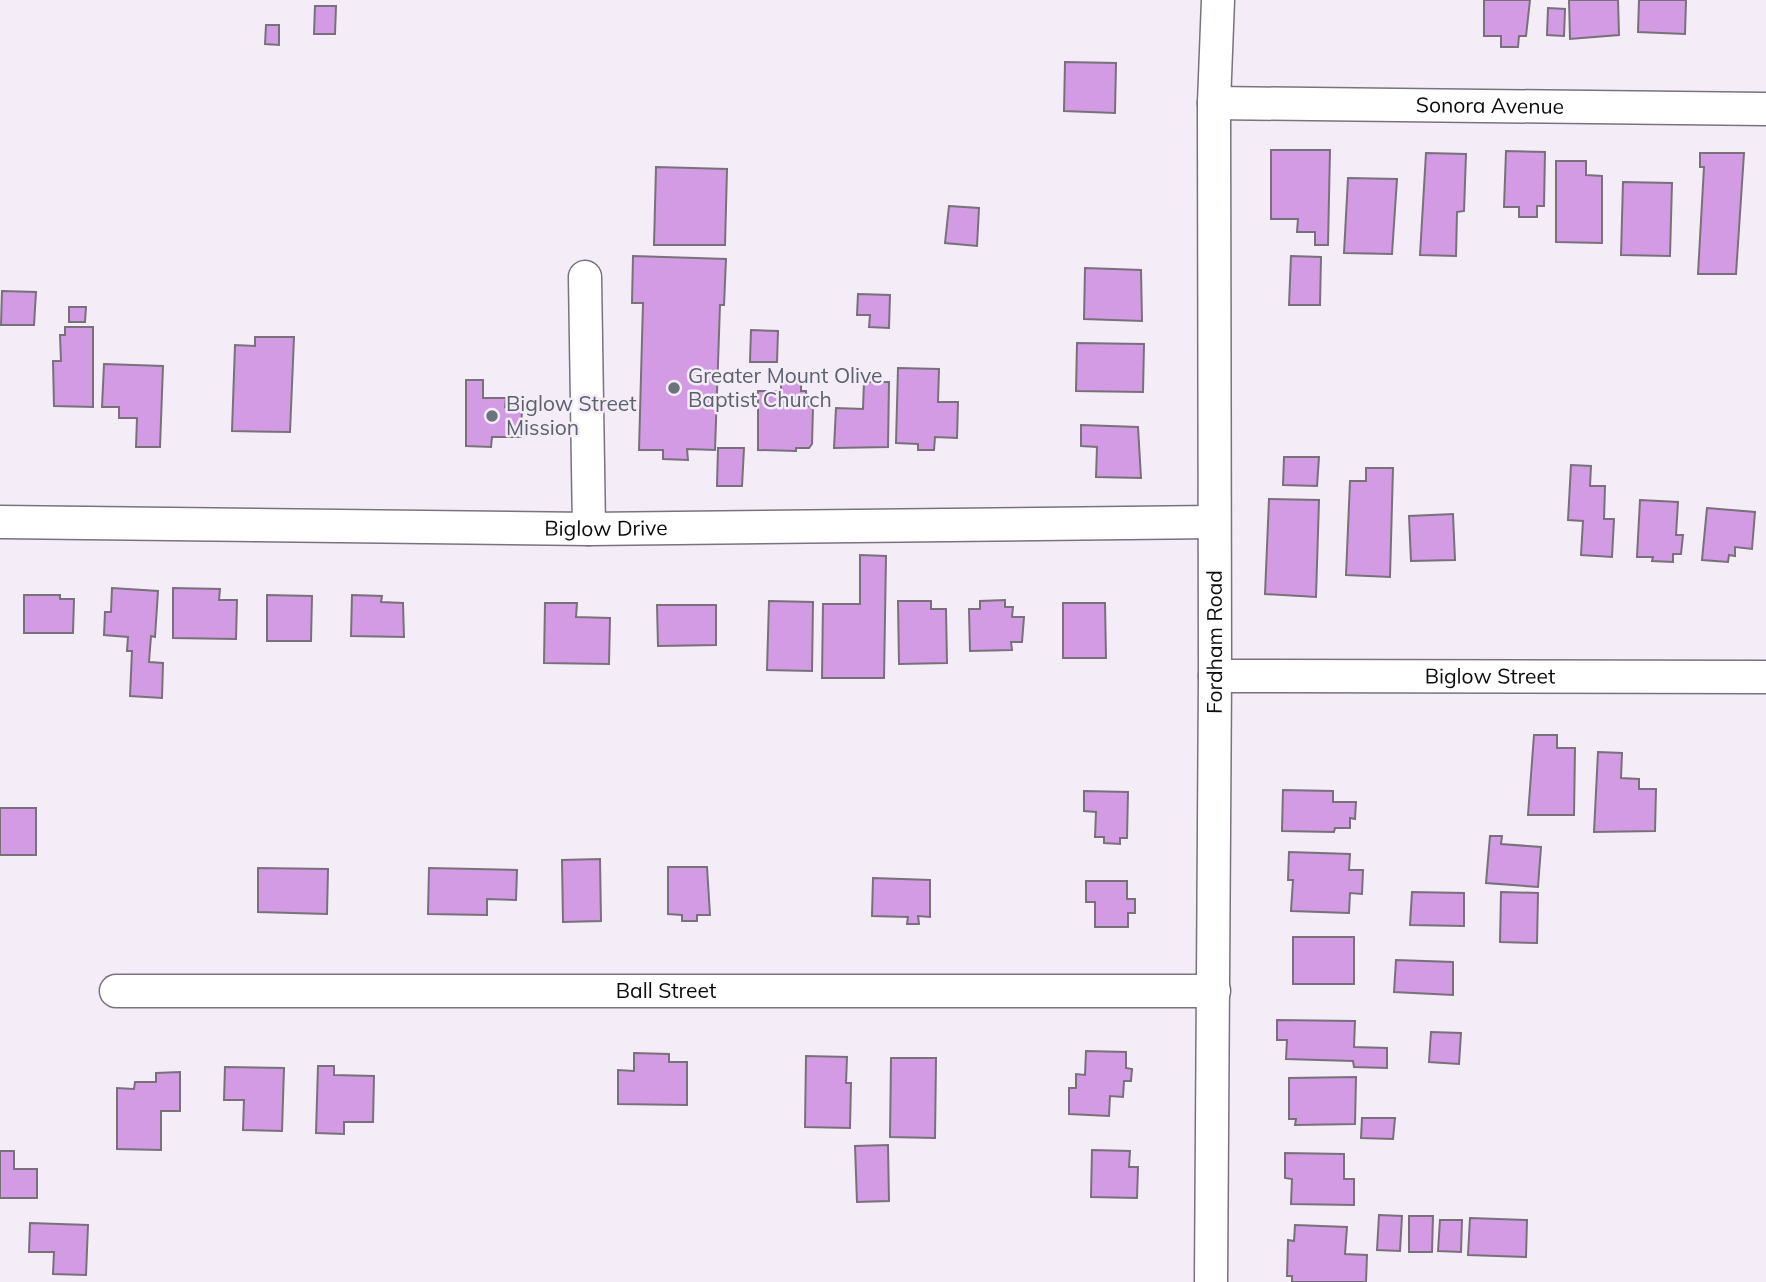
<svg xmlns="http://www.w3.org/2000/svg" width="1766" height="1282" viewBox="0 0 1766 1282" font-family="Mulish,sans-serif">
<rect width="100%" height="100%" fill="#f4ecf7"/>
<g fill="#d49be5" stroke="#78717a" stroke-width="2">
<polygon points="1484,0 1530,0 1526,36 1519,36 1518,47 1501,47 1501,36 1484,36"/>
<polygon points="1569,0 1618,0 1619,35 1570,39"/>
<polygon points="1639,0 1686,0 1685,34 1638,32"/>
<polygon points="315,6 336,6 335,34 314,34"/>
<polygon points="1548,8 1565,9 1564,36 1547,35"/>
<polygon points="266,25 279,25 279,45 265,44"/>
<polygon points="1065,62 1116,63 1115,113 1064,111"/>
<polygon points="1271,150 1330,150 1328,245 1315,245 1315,232 1297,232 1298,219 1271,219"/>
<polygon points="1506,151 1545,152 1544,206 1537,206 1537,217 1519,217 1519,207 1504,207"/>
<polygon points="1426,153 1466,154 1464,211 1457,212 1456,256 1420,255"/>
<polygon points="1700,153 1744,153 1736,274 1698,274 1704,167 1700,167"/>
<polygon points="1556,161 1586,161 1586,175 1602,176 1602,243 1556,242"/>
<polygon points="656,167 727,169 725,245 654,245"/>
<polygon points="1348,178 1397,179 1392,254 1344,253"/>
<polygon points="1623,182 1672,183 1670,256 1621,255"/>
<polygon points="949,206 979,208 977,246 945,243"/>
<polygon points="633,256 726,259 724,305 720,305 715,450 687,449 688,460 663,459 663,450 639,450 643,303 632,303"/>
<polygon points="1291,256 1321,257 1320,305 1289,305"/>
<polygon points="1085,268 1141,270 1142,321 1084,319"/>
<polygon points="2,291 36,292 34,325 1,325"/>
<polygon points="858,294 890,295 889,328 869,327 870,315 857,315"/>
<polygon points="69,307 86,307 85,322 69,322"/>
<polygon points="65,327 93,327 93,407 54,406 53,361 61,361 60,335 65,335"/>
<polygon points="751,330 778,331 777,362 750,362"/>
<polygon points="255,337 294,337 290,432 232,431 235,345 255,346"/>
<polygon points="1077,343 1144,344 1143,392 1076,391"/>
<polygon points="104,364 163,366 160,447 136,447 137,418 119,418 119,407 102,407"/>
<polygon points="898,368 939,369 938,402 958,402 957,438 935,437 934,450 918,450 918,444 896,443"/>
<polygon points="466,380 483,380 483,398 506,398 505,407 522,407 521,437 492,437 491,447 466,446"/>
<polygon points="781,382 801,382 801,391 806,391 807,406 813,407 812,444 809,448 796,448 796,451 758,450 758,391 781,391"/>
<polygon points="864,382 889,382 888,447 834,448 836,408 863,409"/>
<polygon points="1081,425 1138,427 1141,478 1096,477 1097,447 1081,446"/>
<polygon points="718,448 744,448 742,486 717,486"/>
<polygon points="1284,457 1319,457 1317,486 1283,485"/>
<polygon points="1571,465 1591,466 1590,486 1605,486 1604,519 1614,519 1612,557 1581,555 1583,521 1568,520"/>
<polygon points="1366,468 1393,468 1390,577 1346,575 1350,481 1366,481"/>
<polygon points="1269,499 1319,500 1316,597 1265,594"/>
<polygon points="1640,500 1678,502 1676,535 1683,535 1681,554 1673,554 1673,562 1652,561 1653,557 1637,557"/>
<polygon points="1707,508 1755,512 1752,549 1735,547 1735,556 1729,555 1728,562 1702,560"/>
<polygon points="1453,514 1455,560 1411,561 1409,516"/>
<polygon points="860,555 886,556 884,678 822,678 823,604 860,604"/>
<polygon points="112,588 158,591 155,637 151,636 149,662 163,663 162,698 130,696 132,651 127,651 128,637 104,635 105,612 111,612"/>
<polygon points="173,588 220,589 219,600 237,600 236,639 173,638"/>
<polygon points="24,595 60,595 60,599 74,599 73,633 24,633"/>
<polygon points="267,595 312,596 311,641 267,641"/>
<polygon points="352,595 382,596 381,602 403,603 404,637 351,636"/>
<polygon points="1005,600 1005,607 1013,607 1012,617 1024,617 1022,642 1011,642 1012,650 970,651 969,609 980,609 980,601"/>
<polygon points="769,601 813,602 812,671 767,670"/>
<polygon points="898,601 931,601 931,609 946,609 947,663 899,664"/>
<polygon points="545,603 577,603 576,617 610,618 609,664 544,663"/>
<polygon points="1063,603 1105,603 1106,658 1063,658"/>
<polygon points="657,605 716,605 716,645 658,646"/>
<polygon points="1534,735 1557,735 1557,748 1575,748 1574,815 1528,815"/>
<polygon points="1598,752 1622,753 1621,778 1639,779 1639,789 1656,789 1655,831 1594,832"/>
<polygon points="1283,790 1333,791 1333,802 1356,802 1355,819 1350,818 1350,828 1335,828 1334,832 1282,831"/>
<polygon points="1084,791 1128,792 1127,838 1120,838 1120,844 1104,843 1104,837 1095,837 1096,812 1084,811"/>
<rect x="0" y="808" width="36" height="47"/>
<polygon points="1490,836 1502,836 1501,844 1541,847 1538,887 1486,883"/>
<polygon points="1289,852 1350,854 1349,870 1363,870 1362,894 1350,893 1349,913 1291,911 1293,880 1288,880"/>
<polygon points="600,859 601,921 563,922 562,860"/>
<polygon points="668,867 707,867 710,915 697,915 697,921 682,921 682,915 668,914"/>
<polygon points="258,868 328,869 327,914 258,912"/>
<polygon points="429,868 517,870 516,900 487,899 487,915 428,914"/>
<polygon points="873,878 930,880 930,917 918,916 919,924 907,924 908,917 872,916"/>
<polygon points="1086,881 1127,881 1127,899 1135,899 1135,913 1128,913 1128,927 1095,927 1095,902 1086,902"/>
<polygon points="1412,892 1464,893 1464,926 1410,925"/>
<polygon points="1501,892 1538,893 1537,943 1500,942"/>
<rect x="1293" y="937" width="61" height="47"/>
<polygon points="1396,960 1453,962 1453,995 1394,992"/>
<polygon points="1277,1020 1355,1021 1354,1047 1387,1048 1387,1068 1354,1067 1353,1061 1286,1059 1287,1040 1277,1040"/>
<polygon points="1431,1032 1461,1033 1459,1064 1429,1062"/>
<polygon points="1086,1051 1126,1052 1126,1068 1132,1069 1131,1081 1124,1081 1123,1097 1110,1096 1109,1116 1069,1114 1069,1088 1076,1088 1076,1074 1085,1075"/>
<polygon points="634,1053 669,1054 669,1062 687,1062 687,1105 618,1104 618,1070 634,1071"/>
<polygon points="806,1056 847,1057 846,1083 851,1083 850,1128 805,1127"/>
<polygon points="891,1058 936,1058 935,1138 890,1137"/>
<polygon points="318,1066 334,1066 334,1075 374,1076 373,1122 344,1122 344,1134 316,1133"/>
<polygon points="225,1067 284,1068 282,1131 243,1130 244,1100 224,1100"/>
<polygon points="180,1072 180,1111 161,1111 161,1150 117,1149 117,1088 134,1089 135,1082 156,1082 156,1073"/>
<polygon points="1356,1077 1355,1124 1295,1125 1296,1119 1289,1119 1289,1078"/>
<polygon points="1362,1118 1395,1118 1393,1139 1361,1138"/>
<polygon points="888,1145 889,1201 857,1202 855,1146"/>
<polygon points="1092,1150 1130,1151 1129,1167 1138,1167 1137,1198 1091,1197"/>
<polygon points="0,1151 14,1151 14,1169 37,1169 37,1198 0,1198"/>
<polygon points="1285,1153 1344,1154 1344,1179 1354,1179 1354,1205 1291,1204 1292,1179 1285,1178"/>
<polygon points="1379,1215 1402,1216 1400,1251 1377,1250"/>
<polygon points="1409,1216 1433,1216 1432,1252 1409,1252"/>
<polygon points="1470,1218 1527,1220 1526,1257 1468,1255"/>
<polygon points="1440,1220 1462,1220 1461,1252 1438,1251"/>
<polygon points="30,1223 88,1225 86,1275 53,1274 54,1252 29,1252"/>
<polygon points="1295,1225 1347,1227 1345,1254 1367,1255 1366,1282 1292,1282 1292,1276 1287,1276 1288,1240 1294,1241"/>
</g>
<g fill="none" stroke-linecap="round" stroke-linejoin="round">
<g stroke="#7a727c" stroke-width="35">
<g id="minor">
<path id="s1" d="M1214,103L1766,109"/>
<polyline points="585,277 589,529"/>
<path id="s2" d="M0,522L589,529L1213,522"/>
<path id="s3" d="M1215,676L1766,677"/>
<path id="s4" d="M116,991H1214"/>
<path id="s5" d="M1211,1282L1215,676L1214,103L1218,0"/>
</g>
</g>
<use href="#minor" stroke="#fff" stroke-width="32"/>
</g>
<g fill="#6b7280" stroke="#f4ecf7" stroke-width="2.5">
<circle cx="674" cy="388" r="7"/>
<circle cx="492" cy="416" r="7"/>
</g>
<g text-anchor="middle" stroke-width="5" stroke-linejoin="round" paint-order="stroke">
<g font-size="21" fill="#0d0a0d" stroke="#f4ecf7">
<text dy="7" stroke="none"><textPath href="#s1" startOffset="276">Sonora Avenue</textPath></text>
<text dy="7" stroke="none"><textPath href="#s2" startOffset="606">Biglow Drive</textPath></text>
<text dy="7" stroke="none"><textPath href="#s5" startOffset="640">Fordham Road</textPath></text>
<text dy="7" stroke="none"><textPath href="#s3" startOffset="275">Biglow Street</textPath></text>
<text dy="7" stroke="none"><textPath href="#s4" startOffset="550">Ball Street</textPath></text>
</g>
<g font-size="21" fill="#5b616d" stroke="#f4ecf7" text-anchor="start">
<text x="688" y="383">Greater Mount Olive<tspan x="688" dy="24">Baptist Church</tspan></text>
<text x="506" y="411">Biglow Street<tspan x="506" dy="24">Mission</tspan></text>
</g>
</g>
</svg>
